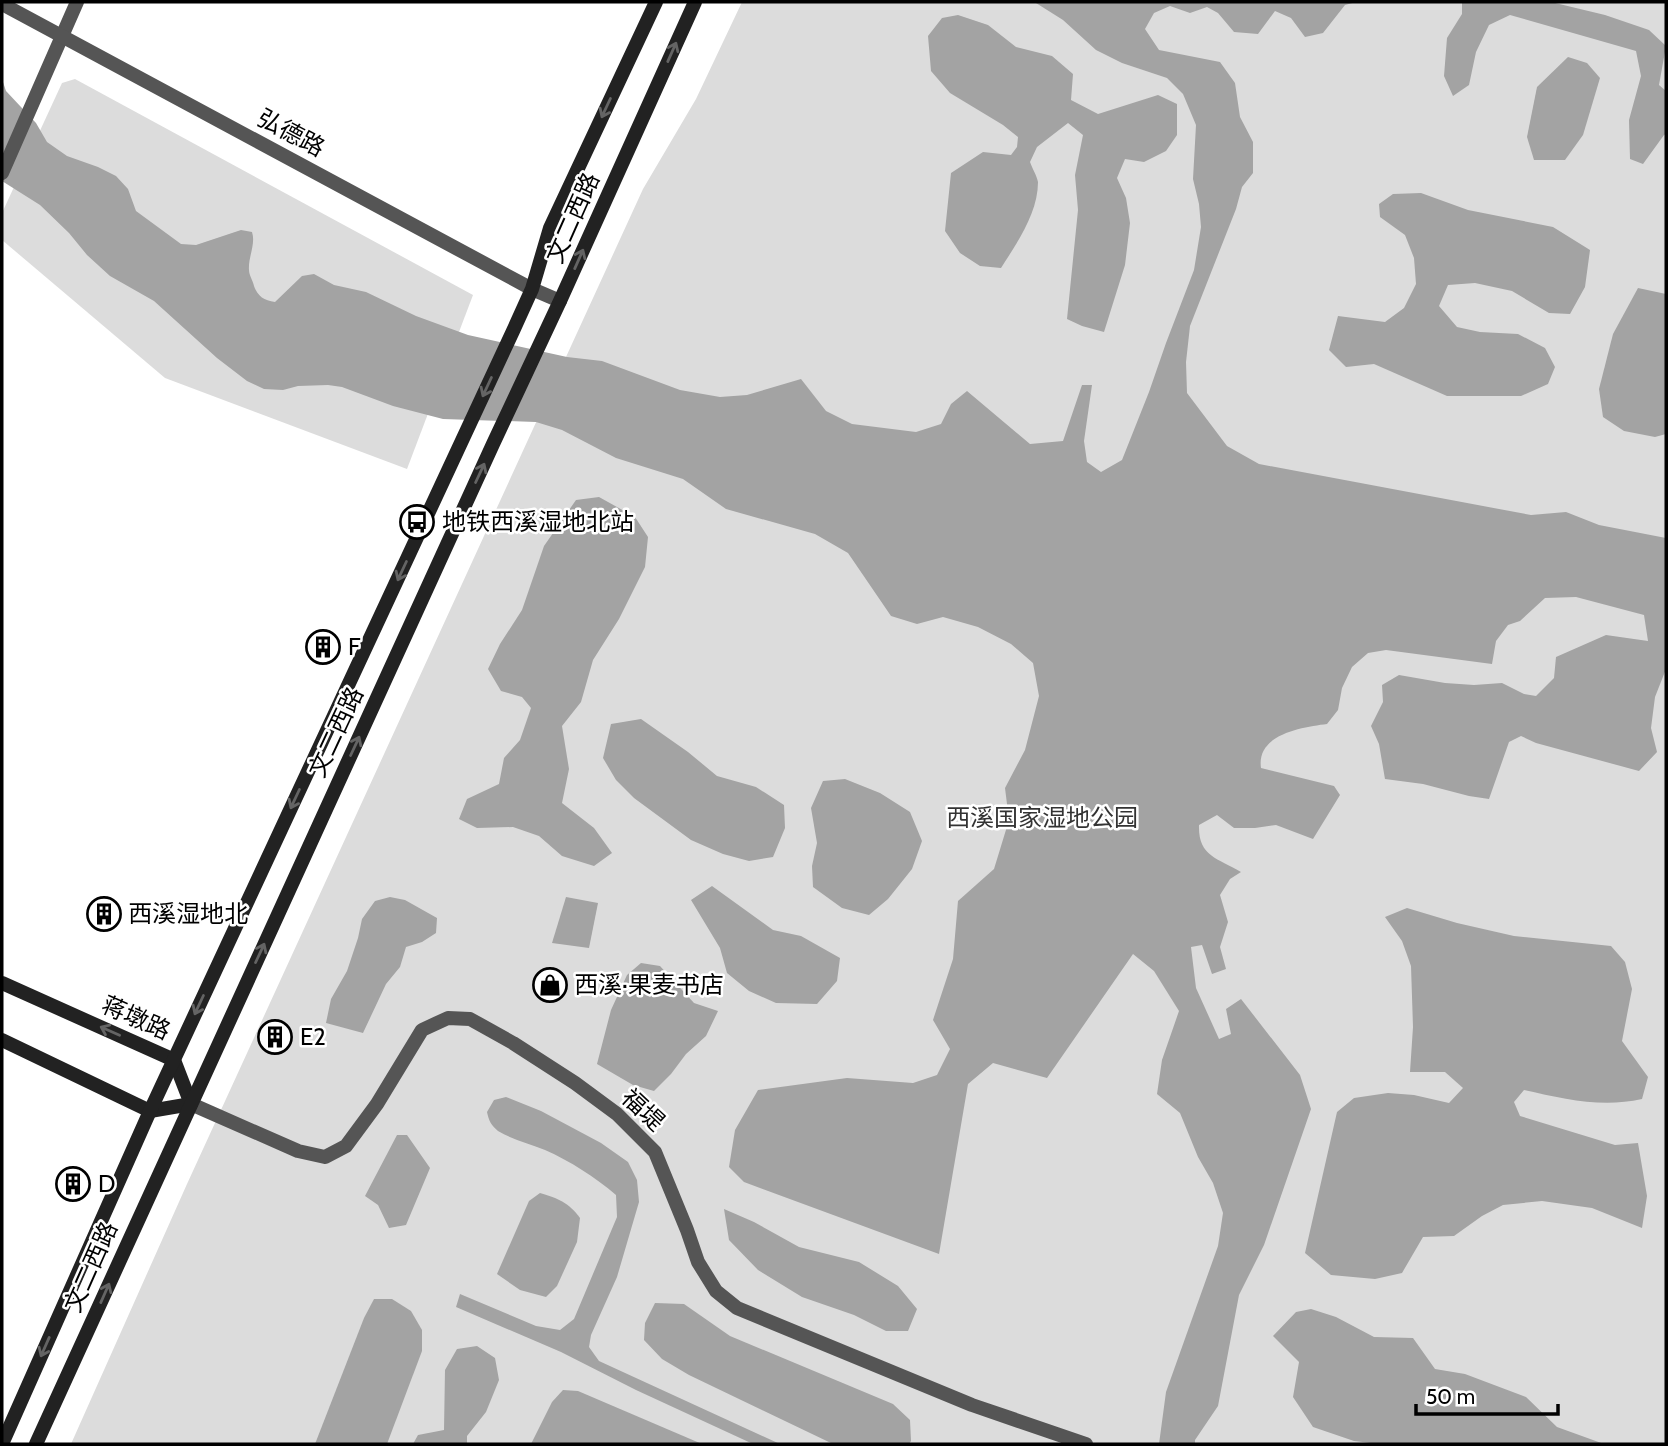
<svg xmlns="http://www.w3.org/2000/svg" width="1668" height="1446" viewBox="0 0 1668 1446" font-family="Cabin,'Noto Sans SC',sans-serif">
<rect width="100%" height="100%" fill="#fff"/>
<g fill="#dcdcdc">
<polygon points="742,2 1666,2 1666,1444 71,1444 187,1184 643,189 696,99"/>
<polygon points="75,79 473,295 407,469 165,378 2,240 2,213 62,83"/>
</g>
<g fill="#a3a3a3">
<path d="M1032,2H1356L1345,5L1323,33L1305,37L1291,18L1275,11L1258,34L1234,32L1218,13L1207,7L1190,13L1170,6L1154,13L1145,29L1159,50L1220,62L1235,83L1240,117L1253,142V173L1242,187L1236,209L1190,326L1186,362L1187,393L1227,446L1259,464L1531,515L1566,512L1599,525L1666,538V669L1655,697L1651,728L1657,752L1639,771L1536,743L1521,736L1509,742L1489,799L1469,796L1423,784L1385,779L1379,744L1371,726L1383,702L1382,685L1399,675L1445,683L1474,685L1502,683L1524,694L1536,696L1554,678L1556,657L1606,635L1648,641L1644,615L1576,597L1545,598L1520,621L1508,625L1496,641L1492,664L1386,650L1368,653L1352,667L1342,688L1338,710L1327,724C1303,727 1256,734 1261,768L1334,786L1340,795L1313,839L1276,825L1255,828H1234L1217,815L1199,825C1198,856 1217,858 1241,872L1230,879L1220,895L1228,922L1220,947L1226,969L1212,974L1202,945L1191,947L1196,988L1219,1039L1231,1034L1226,1009L1241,999L1300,1075L1311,1109L1264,1245L1239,1295L1218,1406L1195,1440V1444H1159L1166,1392L1218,1246L1223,1213L1213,1183L1198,1157L1180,1113L1157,1094L1162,1060L1179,1011L1154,971L1133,954L1047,1078L993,1063L968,1084L939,1254L744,1182L729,1167L735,1130L758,1090L847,1078L913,1083L937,1075L950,1049L933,1020L953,959L958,901L994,869L1009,820L1005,788L1025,750L1039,696L1033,663L1011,644L978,627L943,617L917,624L891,616L848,553L815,534L726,509L683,479L616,458L562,430L536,422L443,419L393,406L342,387L328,385L298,386L283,390L264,389L247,381L217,358L154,301L110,276L87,255L69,233L40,205L2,181V79L6,91L36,123L47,142L67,156L98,167L116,176L128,189L136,211L181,244L196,245L241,230L252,232C256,244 248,257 249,270C249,275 253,281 254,286C258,297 264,300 275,302L302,276L314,274L334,285L366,292L416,316L468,335L567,357L602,361L680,390L720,397L747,395L801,379L826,411L852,424L916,432L941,424L951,404L967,391L1030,444L1063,441L1082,385H1092L1084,441L1087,462L1101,472L1122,460L1149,392L1166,343L1194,270L1201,227L1199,204L1193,179L1196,125L1183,94L1167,78L1122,63L1096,50L1063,20L1036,3Z"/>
<polygon points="1462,2 1551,2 1605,15 1649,30 1666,46 1659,85 1666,91 1666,134 1664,135 1643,164 1630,159 1629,120 1641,76 1636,51 1510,15 1489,25 1476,52 1469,85 1453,96 1444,76 1447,38 1462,14"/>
<path d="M958,15L988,25L1016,47L1052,56L1073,74L1071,100L1098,114L1158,95L1177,104V135L1166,151L1144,162L1125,159L1117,178L1126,198L1130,223L1125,265L1104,332L1082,326L1067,319L1078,210L1075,175L1083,135L1068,123L1037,147L1030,162C1032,168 1037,176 1038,182C1038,213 1017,243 1001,268L980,266L960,253L945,231L951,173L983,152L1011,155L1017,147L1018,137L1003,125L950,93L931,71L928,36L942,18Z"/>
<polygon points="1568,57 1587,63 1600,78 1583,135 1565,160 1534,160 1527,137 1537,87"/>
<polygon points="1421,193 1468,210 1553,227 1590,250 1585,287 1570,314 1549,313 1512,291 1475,283 1448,285 1439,306 1457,327 1480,332 1518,334 1545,348 1555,367 1548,384 1521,396 1447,396 1374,364 1346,367 1329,350 1338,316 1385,322 1404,308 1416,284 1414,258 1405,235 1380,217 1379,204 1393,194"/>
<polygon points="1638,288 1666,294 1666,434 1655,437 1624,431 1603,417 1599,389 1613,334"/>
<polygon points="599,497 635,517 648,537 645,567 619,619 593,660 581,702 562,726 569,769 562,803 594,828 612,853 594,866 562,856 539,836 513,827 477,828 459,819 467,799 499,784 504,758 520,740 531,708 522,697 501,691 488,669 500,644 522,610 544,546 576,500"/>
<polygon points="641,719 688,752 717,776 756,787 784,805 785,828 773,857 749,861 723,854 691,840 634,798 616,780 603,758 611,724"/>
<polygon points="845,779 880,793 910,812 922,841 912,869 888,899 869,915 842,908 813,887 812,866 817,843 811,808 823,781"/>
<polygon points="712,886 773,930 801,936 840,958 837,981 817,1004 776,1003 749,991 727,973 720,948 691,900"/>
<polygon points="390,897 405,900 437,918 436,933 422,942 406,947 400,967 386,984 363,1033 326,1023 331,999 347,971 358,938 362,919 375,901"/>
<polygon points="566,897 598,903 589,948 552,943"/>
<path d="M1407,908L1457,923L1514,936L1611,946L1625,962L1632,989L1622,1041L1648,1077L1642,1099C1602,1108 1564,1099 1524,1090L1514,1102L1520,1116L1615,1145L1638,1143L1647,1196L1642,1228L1592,1208L1542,1201L1503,1205L1482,1216L1454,1236L1423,1237L1402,1273L1375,1279L1331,1275L1305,1253L1337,1112L1354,1098L1388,1093L1414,1095L1449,1103L1463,1088L1445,1072H1410L1413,1027L1411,966L1402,941L1385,917Z"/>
<polygon points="641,963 660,966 694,1003 718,1011 706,1036 686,1054 671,1074 654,1091 633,1085 597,1064 611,1010 627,975"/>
<path d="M506,1097L541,1111L601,1143L628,1162L637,1180L639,1202L617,1277L591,1335L589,1347L599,1361L780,1444H753L636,1390L561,1352L456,1307L460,1294L536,1326L560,1330L574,1319L617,1217L616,1195C595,1177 570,1161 545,1150C529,1143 513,1140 498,1131C491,1125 489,1121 487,1112L494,1100Z"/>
<polygon points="397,1135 407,1135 430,1168 406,1225 389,1228 378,1205 365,1196"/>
<path d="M540,1193C558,1198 569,1203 580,1218L577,1242L557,1286L546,1297L520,1290L497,1274L529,1201Z"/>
<polygon points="724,1209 754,1222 799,1247 859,1262 898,1286 917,1309 908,1331 886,1331 854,1315 802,1297 758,1270 729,1240"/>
<polygon points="374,1299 392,1299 411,1311 422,1330 422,1351 387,1444 315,1444 364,1318"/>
<polygon points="655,1303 684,1304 730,1336 893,1404 910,1420 911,1441 909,1444 833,1444 689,1375 662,1359 644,1340 645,1323"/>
<polygon points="1311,1309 1336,1317 1374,1337 1413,1338 1435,1369 1465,1374 1526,1397 1557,1427 1604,1444 1379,1444 1354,1441 1313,1427 1293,1397 1299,1362 1273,1336 1296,1312"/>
<polygon points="477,1346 495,1358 499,1380 486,1412 467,1436 467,1444 413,1444 418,1435 444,1430 445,1370 457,1349"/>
<polygon points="563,1390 578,1391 702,1444 531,1444 552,1402"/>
</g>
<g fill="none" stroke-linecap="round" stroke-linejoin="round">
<g stroke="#555" stroke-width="14">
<polyline points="2,173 77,2"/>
<polyline points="191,1104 298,1151 325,1157 346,1146 377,1104 422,1030 448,1018 470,1019 513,1043 575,1083 617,1114 655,1152 687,1230 698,1262 716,1291 737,1308 972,1405 1086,1444"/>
</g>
<polyline stroke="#555" stroke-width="14" points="2,4 532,289 560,301"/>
<g stroke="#222" stroke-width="14">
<polyline points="2,983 174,1060 191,1104"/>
<polyline points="2,1040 150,1111 191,1104"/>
<polyline points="2,1444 150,1111 513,331 532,289 550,228 656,2"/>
<polyline points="36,1444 493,444 560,301 695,2"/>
</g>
</g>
<defs><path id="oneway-shaft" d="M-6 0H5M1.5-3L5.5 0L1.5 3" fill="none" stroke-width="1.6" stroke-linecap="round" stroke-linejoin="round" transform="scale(1.75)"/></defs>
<g stroke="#646464">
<use href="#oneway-shaft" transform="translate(672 52) rotate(-66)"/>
<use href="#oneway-shaft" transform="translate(606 108) rotate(115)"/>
<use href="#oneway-shaft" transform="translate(579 259) rotate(-66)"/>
<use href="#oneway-shaft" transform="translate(487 387) rotate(115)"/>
<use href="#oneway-shaft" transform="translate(480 473) rotate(-65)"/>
<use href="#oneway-shaft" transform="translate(402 571) rotate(115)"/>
<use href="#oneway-shaft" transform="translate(355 746) rotate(-65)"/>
<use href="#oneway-shaft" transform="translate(295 799) rotate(115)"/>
<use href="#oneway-shaft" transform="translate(260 953) rotate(-65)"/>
<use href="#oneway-shaft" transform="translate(199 1005) rotate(115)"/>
<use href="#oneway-shaft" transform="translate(110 1031) rotate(-156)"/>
<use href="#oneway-shaft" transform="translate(105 1293) rotate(-66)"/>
<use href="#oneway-shaft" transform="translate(45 1347) rotate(114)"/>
</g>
<defs>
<g id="bus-ring" transform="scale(1.75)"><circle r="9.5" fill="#fff" stroke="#000" stroke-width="1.5"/><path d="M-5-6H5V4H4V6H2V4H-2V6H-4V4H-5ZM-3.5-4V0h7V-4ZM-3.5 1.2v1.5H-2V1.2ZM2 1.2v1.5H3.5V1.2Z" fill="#000"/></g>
<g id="building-ring" transform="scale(1.75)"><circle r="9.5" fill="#fff" stroke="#000" stroke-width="1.5"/><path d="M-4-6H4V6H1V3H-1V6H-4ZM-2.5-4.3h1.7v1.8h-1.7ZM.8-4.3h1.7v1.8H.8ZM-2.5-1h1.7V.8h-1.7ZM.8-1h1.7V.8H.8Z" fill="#000"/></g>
<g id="shop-ring" transform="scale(1.75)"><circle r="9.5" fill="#fff" stroke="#000" stroke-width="1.5"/><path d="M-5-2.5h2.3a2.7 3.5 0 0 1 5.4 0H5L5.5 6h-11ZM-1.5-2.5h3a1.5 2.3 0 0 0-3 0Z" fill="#000"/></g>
</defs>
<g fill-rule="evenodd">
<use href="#bus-ring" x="417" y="522"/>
<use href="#building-ring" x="323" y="647"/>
<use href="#building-ring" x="104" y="914"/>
<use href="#shop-ring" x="550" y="985"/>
<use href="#building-ring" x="275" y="1037"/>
<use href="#building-ring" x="73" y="1184"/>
</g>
<g text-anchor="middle" stroke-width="5" stroke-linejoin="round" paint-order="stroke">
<g font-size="24" fill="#000" stroke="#fff">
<text transform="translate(291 133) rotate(28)" y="8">弘德路</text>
<text transform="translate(573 218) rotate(-66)" y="8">文二西路</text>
<text transform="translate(336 732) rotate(-65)" y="8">文二西路</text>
<text transform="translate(136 1018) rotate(24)" y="8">蒋墩路</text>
<text transform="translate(643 1110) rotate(43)" y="8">福堤</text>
<text transform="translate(91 1267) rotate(-66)" y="8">文二西路</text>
</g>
<g font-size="24" fill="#000" stroke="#fff" text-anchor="start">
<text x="442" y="530">地铁西溪湿地北站</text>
<text x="348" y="655">F</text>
<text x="128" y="922">西溪湿地北</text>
<text x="574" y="993">西溪·果麦书店</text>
<text x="300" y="1045">E2</text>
<text x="98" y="1192">D</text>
</g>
<g font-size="24" fill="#333" stroke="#fff">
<text x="1042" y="826">西溪国家湿地公园</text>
</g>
</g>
<rect width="1668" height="1446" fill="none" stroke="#000000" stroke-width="7"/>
<path d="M1416 1404v10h142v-10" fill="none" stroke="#000000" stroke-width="3.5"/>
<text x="1426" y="1404" font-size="21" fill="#000000" stroke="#ffffff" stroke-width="5" paint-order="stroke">50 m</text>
</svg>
